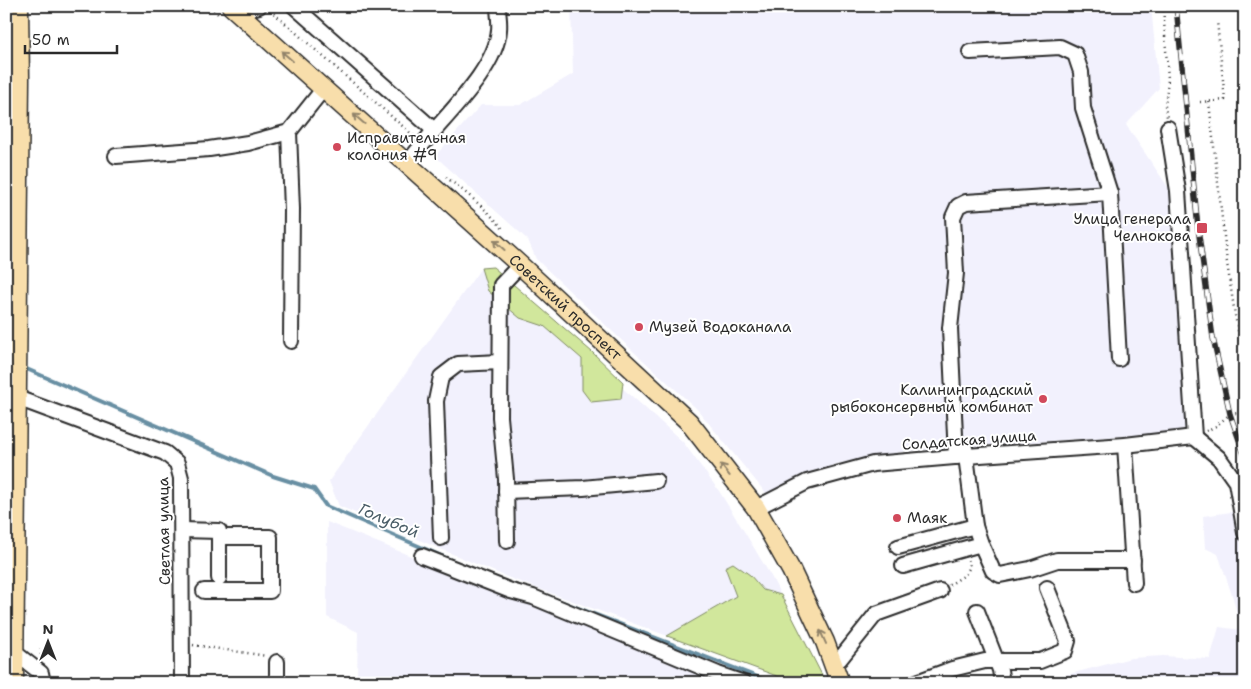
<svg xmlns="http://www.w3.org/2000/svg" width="1251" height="689" viewBox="0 0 1251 689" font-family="'Shantell Sans',sans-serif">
<rect width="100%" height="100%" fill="#fff"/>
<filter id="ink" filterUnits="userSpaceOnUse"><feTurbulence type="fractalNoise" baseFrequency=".02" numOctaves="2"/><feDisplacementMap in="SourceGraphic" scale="10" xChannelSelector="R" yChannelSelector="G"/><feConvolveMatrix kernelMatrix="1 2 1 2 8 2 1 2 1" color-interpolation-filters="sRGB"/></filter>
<g filter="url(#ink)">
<g fill="#f2f1fd">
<polygon points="571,6 1151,6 1159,88 1126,125 1176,199 1193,431 906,451 835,464 769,497 697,409 633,351 536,259 528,240 435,156 481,105 520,105 573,74"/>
<polygon points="481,268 634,398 683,442 719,491 747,536 772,578 826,683 796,683 507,577 339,506 329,481"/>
<polygon points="1245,510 1245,683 1044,683 1043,681 1131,658 1163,656 1210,659 1219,627 1241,630 1233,598 1218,554 1205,548 1203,516"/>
<polygon points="327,522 711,678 709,683 357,683 359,678 357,677 358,632 327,617"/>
</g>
<g fill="#d1e79c" stroke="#7e8964">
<polygon points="493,267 592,352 623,382 621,399 591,402 582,390 582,359 544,326 520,318 488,291 481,268"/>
<polygon points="733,563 750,575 763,590 781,595 826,683 796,683 667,636 736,596 725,567"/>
</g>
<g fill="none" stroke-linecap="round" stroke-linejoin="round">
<g stroke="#688fa3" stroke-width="4">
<polyline points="22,367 273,476 314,489 326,506 458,563"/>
<polyline points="555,599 773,683"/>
</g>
<g stroke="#2b2b2b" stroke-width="18">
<g id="minor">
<polyline points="294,6 434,130"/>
<polyline points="237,12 259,6"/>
<polyline points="6,25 19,24"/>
<polyline points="970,52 1060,47 1075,54 1081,72 1083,108 1110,193 1119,359"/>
<polyline points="6,111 19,112"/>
<polyline points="1168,128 1178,191 1194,437"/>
<polyline points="289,132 292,209 291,341"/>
<polyline points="116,156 209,149 248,143 289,132 324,88"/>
<path d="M408,163C433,126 496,74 499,30C500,22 498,14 498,6"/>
<polyline points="17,398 165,453 177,463 181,478 182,683"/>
<polyline points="1194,437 1219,458 1236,482 1245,533"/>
<polyline points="1125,445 1134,583"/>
<polyline points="965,448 975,526 981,544 993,571 1000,575 1030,569 1057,560 1133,560"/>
<polyline points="956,457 950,328 956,273 953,217 958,206 966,202 1110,193"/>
<polyline points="506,491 583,488 656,481"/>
<polyline points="756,508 807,482 873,464 966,456 1125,445 1194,437"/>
<polyline points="182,530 219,531 219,578"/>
<polyline points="441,538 436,401 441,377 458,364 500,362"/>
<polyline points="507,541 506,479 500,417 501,285 520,265"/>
<polyline points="898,547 975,526"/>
<polyline points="422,556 511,591 533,597 718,674 744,683"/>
<polyline points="903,566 981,544"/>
<polyline points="204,591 270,591 270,537 219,537"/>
<polyline points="977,611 1000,670 1002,683"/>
<polyline points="14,652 41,673 43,683"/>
<polyline points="277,662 277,683"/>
<polyline points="833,662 840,659 876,614 940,591"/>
<polyline points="914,683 952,669 985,661 1040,661 1065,651 1068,641 1047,588"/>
</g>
</g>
<g stroke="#2b2b2b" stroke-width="21">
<g id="major">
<path id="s1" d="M231,6L520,265L689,422L756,508L791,570L825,642L840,683"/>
<polyline points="14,683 20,79 19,6"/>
</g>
</g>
<g stroke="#2b2b2b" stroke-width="2.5" stroke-dasharray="1 4" stroke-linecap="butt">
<polyline points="210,6 218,14"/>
<polyline points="1163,6 1168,79 1165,107 1167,117"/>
<polyline points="270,10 415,137"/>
<polyline points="1200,102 1225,100 1217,21"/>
<polyline points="1209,102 1227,263 1235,315 1245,367"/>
<path d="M446,177C466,193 487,209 503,229"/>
<polyline points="1241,392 1245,391"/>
<polyline points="1206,431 1216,426 1230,414 1245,412"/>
<polyline points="949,585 965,575 970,567 968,560"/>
<polyline points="193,645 267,656"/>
<polyline points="41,649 41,656"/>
</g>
<use href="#minor" stroke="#fff" stroke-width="14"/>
<use href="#major" stroke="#f8deab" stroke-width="18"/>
<g stroke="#2b2b2b" stroke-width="5.5">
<polyline id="rail" points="1176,6 1198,228 1213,338 1230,414 1245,457"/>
</g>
<use href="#rail" stroke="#fff" stroke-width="4" stroke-dasharray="11" stroke-linecap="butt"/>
</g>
<defs><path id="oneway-shaft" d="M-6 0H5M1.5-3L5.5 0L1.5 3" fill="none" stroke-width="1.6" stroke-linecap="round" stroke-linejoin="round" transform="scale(1.25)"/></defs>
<g stroke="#92846b">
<use href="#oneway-shaft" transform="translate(287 56) rotate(-139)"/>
<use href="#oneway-shaft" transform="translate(359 119) rotate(-139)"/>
<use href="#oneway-shaft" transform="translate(499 245) rotate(-138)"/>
<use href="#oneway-shaft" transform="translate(725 470) rotate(-128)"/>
<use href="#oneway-shaft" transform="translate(823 637) rotate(-114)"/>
</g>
</g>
<g fill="#d1495b" stroke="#fff" stroke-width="2">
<circle cx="337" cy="147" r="5"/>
<rect x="1196" y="222" width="12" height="12" rx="2.5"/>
<circle cx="639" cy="327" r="5"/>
<circle cx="1043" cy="399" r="5"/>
<circle cx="897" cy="518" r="5"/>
</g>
<g text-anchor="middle" stroke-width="4" stroke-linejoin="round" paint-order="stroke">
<g font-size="15" fill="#2b2b2b" stroke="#fff" text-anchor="start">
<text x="347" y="143">Исправительная<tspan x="347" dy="17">колония #9</tspan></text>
<text x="1191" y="224" text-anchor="end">Улица генерала<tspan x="1191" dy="17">Челнокова</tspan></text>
<text x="649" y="332">Музей Водоканала</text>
<text x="1033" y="395" text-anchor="end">Калининградский<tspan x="1033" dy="17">рыбоконсервный комбинат</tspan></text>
<text x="907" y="523">Маяк</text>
</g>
<g font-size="15" fill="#2b2b2b" stroke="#fff">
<text dy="5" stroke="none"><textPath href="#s1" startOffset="450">Советский проспект</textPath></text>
<text transform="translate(969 440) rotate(-4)" y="5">Солдатская улица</text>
<text transform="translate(164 531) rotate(-91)" y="5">Светлая улица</text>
</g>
<g font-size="16" font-style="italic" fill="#4a5d67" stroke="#fff">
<text transform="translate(389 520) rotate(23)" y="6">Голубой</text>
</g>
</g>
<rect width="1251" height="689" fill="none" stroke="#fff" stroke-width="25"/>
<rect x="12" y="12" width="1226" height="664" fill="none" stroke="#2b2b2b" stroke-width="2" filter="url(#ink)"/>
<g transform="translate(48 642)" stroke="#ffffff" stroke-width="4" paint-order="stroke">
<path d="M0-4L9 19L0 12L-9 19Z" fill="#2b2b2b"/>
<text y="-8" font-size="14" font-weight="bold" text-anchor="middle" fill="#2b2b2b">N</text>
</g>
<path d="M25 45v8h92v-8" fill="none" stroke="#2b2b2b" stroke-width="2.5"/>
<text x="32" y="45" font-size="15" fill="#2b2b2b" stroke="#ffffff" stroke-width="4" paint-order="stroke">50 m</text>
</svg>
